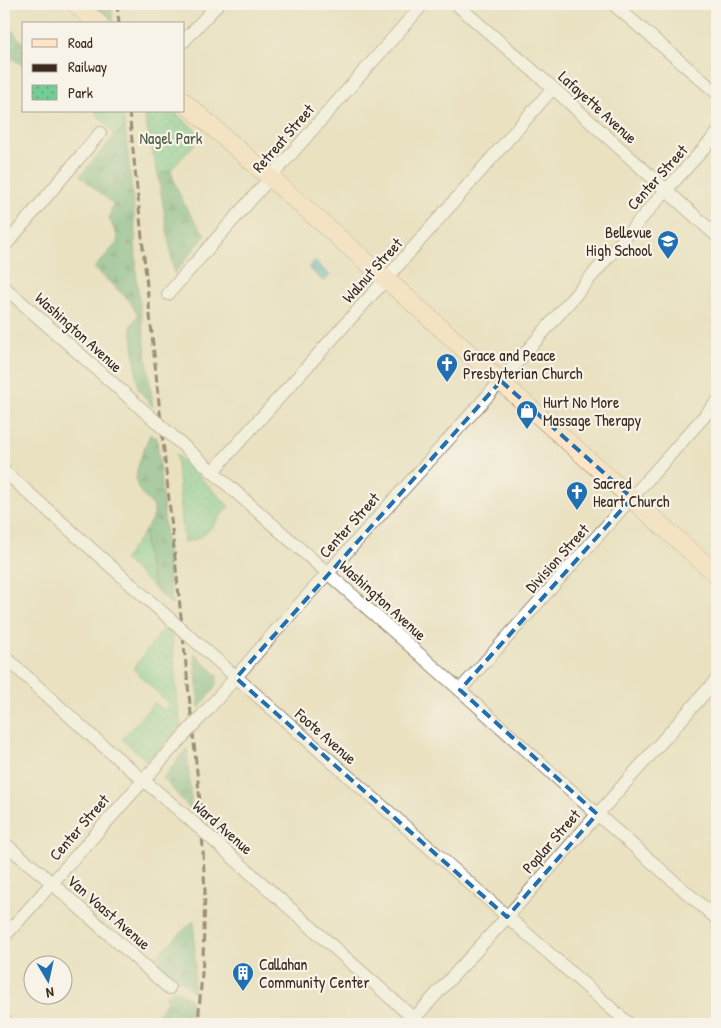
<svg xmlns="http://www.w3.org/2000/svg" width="721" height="1028" viewBox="0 0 721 1028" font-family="'Patrick Hand',sans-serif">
<defs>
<pattern id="grass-tufts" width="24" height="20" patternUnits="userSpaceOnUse" patternTransform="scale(1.25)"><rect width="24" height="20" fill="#72cd94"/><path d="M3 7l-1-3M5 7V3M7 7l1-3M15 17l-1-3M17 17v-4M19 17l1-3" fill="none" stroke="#5fa778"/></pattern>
<pattern id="forest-firs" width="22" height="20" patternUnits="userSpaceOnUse" patternTransform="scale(1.25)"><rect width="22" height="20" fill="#5db07e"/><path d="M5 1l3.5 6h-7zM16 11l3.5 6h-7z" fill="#4e8f67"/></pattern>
<pattern id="park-dots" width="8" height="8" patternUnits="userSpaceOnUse" patternTransform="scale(1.25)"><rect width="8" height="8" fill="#72cd94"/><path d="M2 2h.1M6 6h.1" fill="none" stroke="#5fa778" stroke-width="1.8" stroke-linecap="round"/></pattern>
<pattern id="water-waves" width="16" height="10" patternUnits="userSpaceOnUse" patternTransform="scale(1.25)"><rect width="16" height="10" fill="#43acc2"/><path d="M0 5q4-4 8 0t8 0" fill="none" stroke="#398c9d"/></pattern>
</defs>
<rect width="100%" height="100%" fill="#f7f3e8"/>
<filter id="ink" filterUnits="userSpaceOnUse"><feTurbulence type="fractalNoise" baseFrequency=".02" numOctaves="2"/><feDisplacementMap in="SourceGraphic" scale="10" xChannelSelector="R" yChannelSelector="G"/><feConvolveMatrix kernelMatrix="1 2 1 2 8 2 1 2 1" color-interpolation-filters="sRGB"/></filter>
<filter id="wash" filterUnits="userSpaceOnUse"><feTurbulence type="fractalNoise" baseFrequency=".0096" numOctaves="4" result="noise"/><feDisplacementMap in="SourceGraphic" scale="20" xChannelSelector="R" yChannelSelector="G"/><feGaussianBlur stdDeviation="1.12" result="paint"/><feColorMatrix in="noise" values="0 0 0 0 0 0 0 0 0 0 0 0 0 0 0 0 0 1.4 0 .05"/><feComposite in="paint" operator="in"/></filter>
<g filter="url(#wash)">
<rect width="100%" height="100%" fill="#eae1c1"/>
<polygon fill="url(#grass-tufts)" stroke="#567c59" points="144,532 147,561 154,588 124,559"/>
<g fill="url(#forest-firs)" stroke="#4c6d4e">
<polygon points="92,4 111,4 113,21"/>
<polygon points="4,21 24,44 24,66 4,53"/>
<polygon points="125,126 134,210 137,281 153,407 138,389 131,326 138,315 129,300 94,268 116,244 118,238 109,218 113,204 80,176 114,136"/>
<path d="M171,170C178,195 189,216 206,235L174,274L158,174Z"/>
<path d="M150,434L157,438L172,605L154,588L147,561L144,532L154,515V507C149,501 139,493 137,485C133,471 145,447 150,434Z"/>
<path d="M194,652L217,675C219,688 206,698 199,708Z"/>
<polygon points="187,748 192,811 163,778"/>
<polygon points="194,920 195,966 193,992 181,980 173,981 152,960"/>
<polygon points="174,988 191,1000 189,1024 147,1024 160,1011 168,999 165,997"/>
</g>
<g fill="url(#park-dots)" stroke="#567c59">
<path d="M95,111H123L125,126L114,136C110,125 100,121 95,111Z"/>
<polygon points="143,111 173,111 202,136 171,170 158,174"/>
<path d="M176,454L229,506C215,522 207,540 184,542Z"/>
<polygon points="164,628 172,635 178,706 181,726 147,761 122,739 154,703 163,709 168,709 167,702 133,669"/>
</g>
<polygon fill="url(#water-waves)" stroke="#3f6b70" points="314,261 330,275 324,282 308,268"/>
</g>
<g filter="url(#ink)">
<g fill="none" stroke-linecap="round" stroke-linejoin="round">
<g stroke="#928670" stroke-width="14">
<g id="street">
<polyline points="456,4 553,88 717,236"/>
<polyline points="613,4 717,93"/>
<polyline points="184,41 218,4"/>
<polyline points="4,247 100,133"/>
<polyline points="4,287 143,410"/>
<polyline points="168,294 423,4"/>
<polyline points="178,441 460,690 597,814 717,919"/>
<polyline points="4,471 171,620"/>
<polyline points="213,471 386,279 553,88"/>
<polyline points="202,647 629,1024"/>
<polyline points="4,656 95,739 187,817"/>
<polyline points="460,690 717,402"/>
<polyline points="209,708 280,626 501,381 660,197 717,134"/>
<polyline points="4,843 44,876 169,988"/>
<polyline points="220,846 420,1024"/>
<polyline points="4,937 166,755"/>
<polyline points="409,1024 507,917 717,679"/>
</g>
</g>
<g stroke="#928670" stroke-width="19">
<g id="secondary">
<polyline points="75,4 99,24"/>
<polyline points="184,102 386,279 717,575"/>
<polyline points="4,1023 5,1024"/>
</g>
</g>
<use href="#street" stroke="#fff" stroke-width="12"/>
<use href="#secondary" stroke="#ffe4c6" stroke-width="18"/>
<g stroke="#3b2a1e" stroke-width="3" stroke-dasharray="8 4" stroke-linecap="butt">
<polyline points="117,4 119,24"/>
<polyline points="129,111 201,811 205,892 203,960 198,1024"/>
</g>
<g stroke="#928670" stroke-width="14" stroke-linecap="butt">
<g id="street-bridge">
<polyline points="143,410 178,441"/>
<polyline points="171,620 202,647"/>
<polyline points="166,755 209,708"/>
<polyline points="187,817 220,846"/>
</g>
</g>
<use href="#street-bridge" stroke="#fff" stroke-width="12"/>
</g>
</g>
<path d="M0 0H721V1028H0ZM501,381L632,498L460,690L597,814L507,917L236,678Z" fill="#eae1c1" fill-opacity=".55" fill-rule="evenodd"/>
<path fill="none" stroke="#1f6fb2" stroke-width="4" stroke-dasharray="10 6" stroke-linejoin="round" d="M501,381L632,498L460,690L597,814L507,917L236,678Z"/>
<defs>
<g id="school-pin" transform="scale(1.125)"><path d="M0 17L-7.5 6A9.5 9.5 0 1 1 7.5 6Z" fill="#1f6fb2" stroke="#f7f3e8"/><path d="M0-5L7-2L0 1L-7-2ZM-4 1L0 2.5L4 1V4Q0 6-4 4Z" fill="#fff"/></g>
<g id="church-pin" transform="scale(1.125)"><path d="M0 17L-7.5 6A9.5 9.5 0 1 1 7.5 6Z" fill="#1f6fb2" stroke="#f7f3e8"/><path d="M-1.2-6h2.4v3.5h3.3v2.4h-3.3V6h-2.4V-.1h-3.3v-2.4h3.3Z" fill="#fff"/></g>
<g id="shop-pin" transform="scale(1.125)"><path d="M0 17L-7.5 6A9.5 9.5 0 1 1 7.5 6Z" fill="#1f6fb2" stroke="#f7f3e8"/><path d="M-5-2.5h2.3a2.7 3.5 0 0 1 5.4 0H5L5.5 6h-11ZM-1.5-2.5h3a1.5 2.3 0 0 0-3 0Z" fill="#fff"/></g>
<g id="building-pin" transform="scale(1.125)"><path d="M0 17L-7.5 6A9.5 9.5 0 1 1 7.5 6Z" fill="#1f6fb2" stroke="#f7f3e8"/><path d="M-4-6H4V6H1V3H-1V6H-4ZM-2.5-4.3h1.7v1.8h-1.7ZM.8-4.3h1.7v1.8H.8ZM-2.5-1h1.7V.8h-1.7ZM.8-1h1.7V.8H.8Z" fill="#fff"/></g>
</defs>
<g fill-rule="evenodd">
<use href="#school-pin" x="668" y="241"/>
<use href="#church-pin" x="447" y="364"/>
<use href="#shop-pin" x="527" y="411"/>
<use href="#church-pin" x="577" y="492"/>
<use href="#building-pin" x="243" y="973"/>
</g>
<g text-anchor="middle" stroke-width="4.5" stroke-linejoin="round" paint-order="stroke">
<g font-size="16" fill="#3b2a1e" stroke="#f7f3e8">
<text transform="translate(598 107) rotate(42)" y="6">Lafayette Avenue</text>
<text transform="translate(283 138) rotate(-49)" y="6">Retreat Street</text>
<text transform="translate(657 177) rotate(-48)" y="6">Center Street</text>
<text transform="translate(372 270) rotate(-48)" y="6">Walnut Street</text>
<text transform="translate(79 332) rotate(42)" y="6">Washington Avenue</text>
<text transform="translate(349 525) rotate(-48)" y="6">Center Street</text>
<text transform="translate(557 558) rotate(-48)" y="6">Division Street</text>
<text transform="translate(383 600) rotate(42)" y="6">Washington Avenue</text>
<text transform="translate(326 736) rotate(41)" y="6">Foote Avenue</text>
<text transform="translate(79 827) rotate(-49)" y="6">Center Street</text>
<text transform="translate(223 827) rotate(41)" y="6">Ward Avenue</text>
<text transform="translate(551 841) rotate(-49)" y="6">Poplar Street</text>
<text transform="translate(109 912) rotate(41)" y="6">Van Voast Avenue</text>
</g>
<g font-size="16" fill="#4c5b41" stroke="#f7f3e8">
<text x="171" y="144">Nagel Park</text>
</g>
<g font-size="16" fill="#3b2a1e" stroke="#f7f3e8" text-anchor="start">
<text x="652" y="238" text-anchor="end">Bellevue<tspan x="652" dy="18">High School</tspan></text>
<text x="463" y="361">Grace and Peace<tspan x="463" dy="18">Presbyterian Church</tspan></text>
<text x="543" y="408">Hurt No More<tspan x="543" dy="18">Massage Therapy</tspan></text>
<text x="593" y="489">Sacred<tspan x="593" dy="18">Heart Church</tspan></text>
<text x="259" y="970">Callahan<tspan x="259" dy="18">Community Center</tspan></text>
</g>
</g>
<rect width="721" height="1028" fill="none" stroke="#f7f3e8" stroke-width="20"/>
<rect x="22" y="22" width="162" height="90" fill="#f7f3e8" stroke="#aca397"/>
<rect x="32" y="39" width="25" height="8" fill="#ffe4c6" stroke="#aca397"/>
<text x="68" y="48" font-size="15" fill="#3b2a1e">Road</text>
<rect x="32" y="64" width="25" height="8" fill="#3b2a1e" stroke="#aca397"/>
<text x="68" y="72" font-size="15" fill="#3b2a1e">Railway</text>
<rect x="32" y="85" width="25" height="15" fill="url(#park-dots)" stroke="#aca397"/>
<text x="68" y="98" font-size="15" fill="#3b2a1e">Park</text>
<g transform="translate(48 980) rotate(171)"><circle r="24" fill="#f7f3e8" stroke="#aca397"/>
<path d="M0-4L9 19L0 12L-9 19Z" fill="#1f6fb2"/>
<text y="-8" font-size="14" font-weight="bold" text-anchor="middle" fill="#3b2a1e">N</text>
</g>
</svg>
